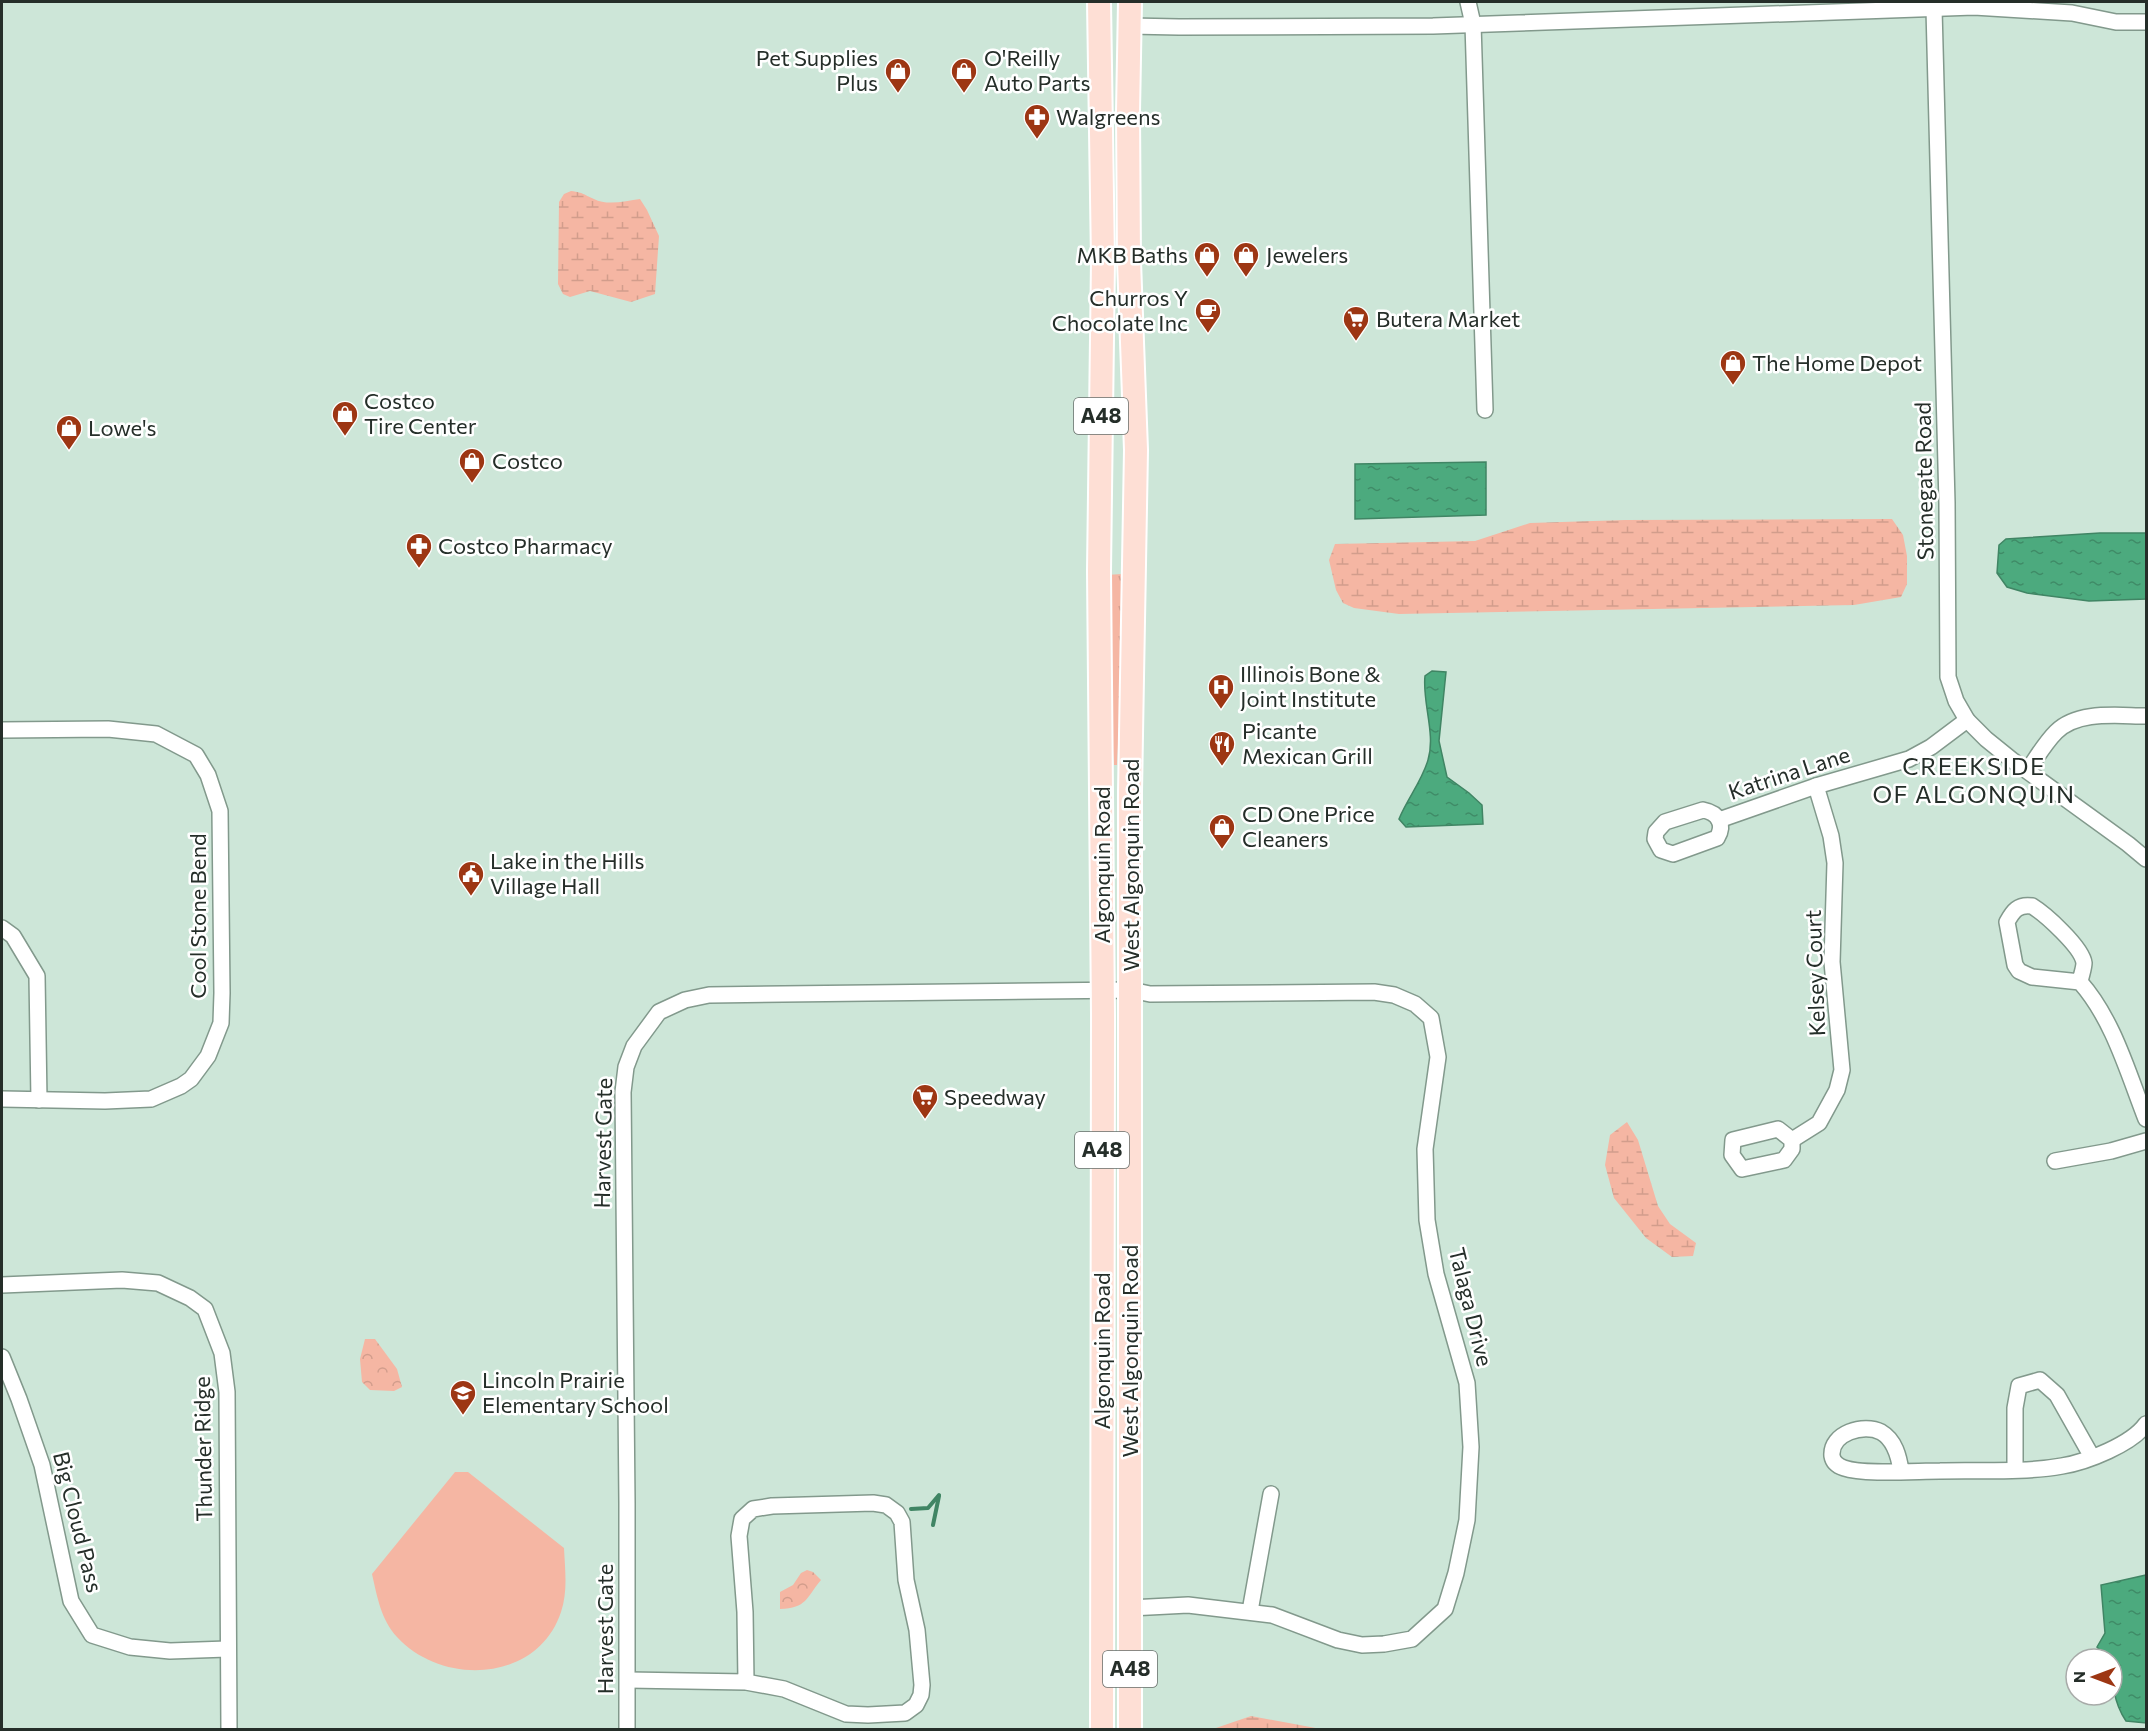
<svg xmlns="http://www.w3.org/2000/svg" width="2148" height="1731" viewBox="0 0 2148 1731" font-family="Commissioner,sans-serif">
<defs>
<pattern id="grass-tufts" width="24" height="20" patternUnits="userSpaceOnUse" patternTransform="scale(1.5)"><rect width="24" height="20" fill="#f5b6a3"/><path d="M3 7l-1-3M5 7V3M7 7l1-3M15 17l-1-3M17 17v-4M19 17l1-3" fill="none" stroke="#d29d8c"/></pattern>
<pattern id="wetland-marsh" width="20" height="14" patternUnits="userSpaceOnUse" patternTransform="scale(1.5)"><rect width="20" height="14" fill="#f5b6a3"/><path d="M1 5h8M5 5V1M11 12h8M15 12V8" fill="none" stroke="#d29d8c"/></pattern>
<pattern id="park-crowns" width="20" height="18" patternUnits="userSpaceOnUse" patternTransform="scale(1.5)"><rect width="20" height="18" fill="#f5b6a3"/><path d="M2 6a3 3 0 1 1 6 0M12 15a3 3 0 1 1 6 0" fill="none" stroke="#d29d8c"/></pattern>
<pattern id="water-ripples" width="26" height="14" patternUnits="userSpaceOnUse" patternTransform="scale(1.5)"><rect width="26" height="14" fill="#4caa7e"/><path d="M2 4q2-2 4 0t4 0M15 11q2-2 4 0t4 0" fill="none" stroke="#3f8b67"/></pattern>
</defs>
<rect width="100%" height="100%" fill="#cde6d8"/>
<polygon fill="url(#grass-tufts)" points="1123,574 1124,628 1117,765 1114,765 1110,711 1105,575"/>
<g fill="url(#wetland-marsh)">
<path d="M571,191C585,193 582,194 594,199C607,206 626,201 640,199L647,210L659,236L655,294L631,302L590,291L570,297L563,294L558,284L559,202L564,194Z"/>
<polygon points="1892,519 1903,535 1907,556 1907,584 1901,597 1854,605 1399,614 1354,608 1343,603 1336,590 1329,560 1335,544 1475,541 1530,523 1625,520"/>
<polygon points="1627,1122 1638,1140 1658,1206 1670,1224 1696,1243 1693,1256 1672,1257 1646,1238 1614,1198 1605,1165 1610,1135"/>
<polygon points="1251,1716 1321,1729 1213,1729"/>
</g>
<g fill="url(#park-crowns)">
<polygon points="365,1339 375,1339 397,1369 402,1387 394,1391 370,1390 362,1382 360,1359"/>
<path d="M807,1570L813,1572L821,1580C806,1598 807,1608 780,1609V1592L793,1585L801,1573Z"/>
</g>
<path fill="#f5b6a3" d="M455,1472H468L564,1548C565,1570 568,1591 561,1612C538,1682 443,1687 397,1637C381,1620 377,1596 372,1574Z"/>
<g fill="url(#water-ripples)" stroke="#408564" stroke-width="1.5">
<polygon points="1486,462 1486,515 1355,519 1355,464"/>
<polygon points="2100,533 2146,533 2146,599 2089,601 2027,593 2007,587 1997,573 1999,545 2006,539"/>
<path d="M1432,671L1446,672L1439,741L1447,777L1469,793L1482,805L1483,824L1406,827L1399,819C1407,799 1422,781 1428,760C1436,734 1422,702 1425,676Z"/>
<path d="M2146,1575V1723L2126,1721C2113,1702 2112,1681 2112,1659H2106L2105,1655L2097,1647L2105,1633L2101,1585Z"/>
</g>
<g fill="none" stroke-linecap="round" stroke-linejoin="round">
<g stroke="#408564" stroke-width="4">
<polyline points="911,1509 928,1508 939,1495"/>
<polyline points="933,1525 939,1496"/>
</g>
<g stroke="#82998c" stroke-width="18">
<g id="street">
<polyline points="1468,2 1473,24 1485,410"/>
<polyline points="1930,2 1934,9 1947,503 1948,677 1956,701 1967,720 1986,739 2012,760 2128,844 2146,859"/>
<polyline points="1130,26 1179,27 1433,26 1974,7 2072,13 2116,22 2146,22"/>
<polyline points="2,730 108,729 156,734 196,755 208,775 220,811 222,993 221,1023 208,1056 191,1079 181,1086 151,1099 105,1101 2,1099"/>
<path d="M2028,770C2037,757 2045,743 2056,732C2078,710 2118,716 2146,716"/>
<path d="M1703,810C1719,813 1725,825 1717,838L1673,854L1661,850L1655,839L1656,832L1665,822Z"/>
<polyline points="1719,820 1816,786 1909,759 1931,747 1967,720"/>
<polyline points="2,928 13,936 37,976 39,1100"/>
<path d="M2080,982C2081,976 2084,968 2084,963C2082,947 2045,914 2032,906C2018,904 2013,911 2007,922L2015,965L2019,971L2032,977L2080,982C2113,1019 2128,1073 2146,1119"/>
<polygon points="1778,1129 1792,1140 1792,1149 1784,1160 1742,1169 1732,1155 1733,1140"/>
<polyline points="1792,1140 1819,1123 1837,1090 1842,1070 1832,962 1835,863 1831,836 1816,786"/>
<polyline points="2055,1161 2111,1151 2146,1141"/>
<polyline points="2,1285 122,1280 158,1283 190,1298 205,1309 222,1353 227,1392 229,1730"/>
<polyline points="2,1357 19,1399 42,1465 71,1601 92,1635 130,1647 170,1651 227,1649"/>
<polyline points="2015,1469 2015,1408 2019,1386 2040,1380 2057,1395 2092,1457"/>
<path d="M1901,1471C1899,1457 1895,1440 1881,1432C1864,1423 1830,1433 1832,1456C1833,1462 1838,1466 1844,1468C1864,1475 1916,1471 1940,1471C1980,1470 2023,1473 2062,1466C2087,1462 2132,1444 2146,1424"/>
<polyline points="1250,1611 1271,1494"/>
<polyline points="628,1680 746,1682 784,1689 846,1714 868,1715 905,1713 916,1705 921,1695 922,1685 917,1630 906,1580 902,1522 897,1513 886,1505 873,1503 772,1506 753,1509 742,1519 739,1536 745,1612 746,1682"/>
<polyline points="627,1730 627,1503 623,1092 626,1067 634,1046 659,1012 685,1000 709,995 1131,990 1150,994 1374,992 1394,995 1415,1004 1431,1018 1438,1057 1425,1149 1427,1220 1436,1274 1467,1383 1471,1447 1467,1520 1456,1573 1445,1609 1412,1639 1384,1644 1362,1645 1338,1640 1272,1615 1188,1605 1130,1608"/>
</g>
</g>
<g stroke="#fff" stroke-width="26">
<g id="primary">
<polyline points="1099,2 1103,260 1099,571 1103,1015 1102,1730"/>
<polyline points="1130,2 1128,112 1129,261 1136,450 1130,792 1130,1730"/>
</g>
</g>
<use href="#street" stroke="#fff" stroke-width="15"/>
<use href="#primary" stroke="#fedfd5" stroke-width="22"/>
</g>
<defs>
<g id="shop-pin" transform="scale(1.35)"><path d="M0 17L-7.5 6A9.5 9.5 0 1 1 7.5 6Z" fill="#9d3613" stroke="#fff"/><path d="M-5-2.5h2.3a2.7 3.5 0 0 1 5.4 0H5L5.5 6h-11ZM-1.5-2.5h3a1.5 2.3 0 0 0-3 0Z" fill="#fff"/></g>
<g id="pharmacy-pin" transform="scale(1.35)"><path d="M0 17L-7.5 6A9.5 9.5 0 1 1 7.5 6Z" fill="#9d3613" stroke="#fff"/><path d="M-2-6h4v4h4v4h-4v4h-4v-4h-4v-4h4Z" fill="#fff"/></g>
<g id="cafe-pin" transform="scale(1.35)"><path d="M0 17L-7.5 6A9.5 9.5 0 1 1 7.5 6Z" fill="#9d3613" stroke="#fff"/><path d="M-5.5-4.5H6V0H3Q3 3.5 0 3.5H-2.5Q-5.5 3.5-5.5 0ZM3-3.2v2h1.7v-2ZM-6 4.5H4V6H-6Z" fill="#fff"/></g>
<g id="supermarket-pin" transform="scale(1.35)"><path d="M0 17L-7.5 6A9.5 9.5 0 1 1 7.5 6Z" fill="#9d3613" stroke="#fff"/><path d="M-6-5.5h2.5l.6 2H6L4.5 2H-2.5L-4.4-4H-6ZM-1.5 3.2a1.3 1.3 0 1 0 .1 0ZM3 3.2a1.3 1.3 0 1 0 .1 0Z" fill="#fff"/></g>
<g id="hospital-pin" transform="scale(1.35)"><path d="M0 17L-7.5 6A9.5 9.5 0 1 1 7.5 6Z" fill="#9d3613" stroke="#fff"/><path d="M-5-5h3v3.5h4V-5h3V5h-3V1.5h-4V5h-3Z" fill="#fff"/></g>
<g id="restaurant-pin" transform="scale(1.35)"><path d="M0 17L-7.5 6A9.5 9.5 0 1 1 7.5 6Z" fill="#9d3613" stroke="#fff"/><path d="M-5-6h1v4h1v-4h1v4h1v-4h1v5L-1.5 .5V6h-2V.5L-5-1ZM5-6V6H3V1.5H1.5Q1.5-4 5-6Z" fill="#fff"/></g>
<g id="civic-pin" transform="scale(1.35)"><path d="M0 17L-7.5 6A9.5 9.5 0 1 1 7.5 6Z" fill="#9d3613" stroke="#fff"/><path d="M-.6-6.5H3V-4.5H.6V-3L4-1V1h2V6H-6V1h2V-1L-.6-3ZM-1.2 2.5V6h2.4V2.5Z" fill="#fff"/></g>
<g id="school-pin" transform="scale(1.35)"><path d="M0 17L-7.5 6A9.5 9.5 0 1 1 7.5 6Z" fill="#9d3613" stroke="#fff"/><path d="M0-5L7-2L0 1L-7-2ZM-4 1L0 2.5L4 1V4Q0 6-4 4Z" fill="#fff"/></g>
</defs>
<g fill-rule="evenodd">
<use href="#shop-pin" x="898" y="71"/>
<use href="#shop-pin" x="964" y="71"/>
<use href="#pharmacy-pin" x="1037" y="117"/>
<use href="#shop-pin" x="1207" y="255"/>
<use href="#shop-pin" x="1246" y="255"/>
<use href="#cafe-pin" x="1208" y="311"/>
<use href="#supermarket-pin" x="1356" y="319"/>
<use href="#shop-pin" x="1733" y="363"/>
<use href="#shop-pin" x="345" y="414"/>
<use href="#shop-pin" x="69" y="428"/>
<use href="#shop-pin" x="472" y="461"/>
<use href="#pharmacy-pin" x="419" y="546"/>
<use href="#hospital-pin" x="1221" y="687"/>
<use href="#restaurant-pin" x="1222" y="744"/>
<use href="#shop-pin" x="1222" y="827"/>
<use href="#civic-pin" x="471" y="874"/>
<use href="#supermarket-pin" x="925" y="1097"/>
<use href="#school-pin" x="463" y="1393"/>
</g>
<g text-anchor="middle" stroke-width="5" stroke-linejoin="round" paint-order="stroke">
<g fill="#fff" stroke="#666d69" stroke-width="1.5">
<rect x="1074" y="398" width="54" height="36" rx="4.5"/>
<rect x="1075" y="1132" width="54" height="36" rx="4.5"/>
<rect x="1103" y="1651" width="54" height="36" rx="4.5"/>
</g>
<g font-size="21" font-weight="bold" fill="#252e29">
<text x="1101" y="423">A48</text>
<text x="1102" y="1157">A48</text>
<text x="1130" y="1676">A48</text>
</g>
<g font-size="22" fill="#252e29" stroke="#fff" text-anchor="start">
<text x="878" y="66" text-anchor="end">Pet Supplies<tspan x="878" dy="25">Plus</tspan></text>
<text x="984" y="66">O'Reilly<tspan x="984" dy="25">Auto Parts</tspan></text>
<text x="1056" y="125">Walgreens</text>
<text x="1188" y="263" text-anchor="end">MKB Baths</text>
<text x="1266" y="263">Jewelers</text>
<text x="1188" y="306" text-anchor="end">Churros Y<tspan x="1188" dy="25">Chocolate Inc</tspan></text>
<text x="1376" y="327">Butera Market</text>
<text x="1752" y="371">The Home Depot</text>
<text x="364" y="409">Costco<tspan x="364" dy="25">Tire Center</tspan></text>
<text x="88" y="436">Lowe's</text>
<text x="492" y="469">Costco</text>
<text x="438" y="554">Costco Pharmacy</text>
<text x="1240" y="682">Illinois Bone &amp;<tspan x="1240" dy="25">Joint Institute</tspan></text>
<text x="1242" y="739">Picante<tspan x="1242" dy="25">Mexican Grill</tspan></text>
<text x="1242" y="822">CD One Price<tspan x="1242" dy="25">Cleaners</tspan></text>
<text x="490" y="869">Lake in the Hills<tspan x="490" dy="25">Village Hall</tspan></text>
<text x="944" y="1105">Speedway</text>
<text x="482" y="1388">Lincoln Prairie<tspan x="482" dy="25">Elementary School</tspan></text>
</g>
<g font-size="22" fill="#252e29" stroke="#fff">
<text transform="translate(1924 481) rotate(-91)" y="8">Stonegate Road</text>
<text transform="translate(1789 773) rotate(-18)" y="8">Katrina Lane</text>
<text transform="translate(1102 865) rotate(-90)" y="8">Algonquin Road</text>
<text transform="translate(1131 865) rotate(-90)" y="8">West Algonquin Road</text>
<text transform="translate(198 916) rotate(-90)" y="8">Cool Stone Bend</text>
<text transform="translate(1815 973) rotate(-92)" y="8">Kelsey Court</text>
<text transform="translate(603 1143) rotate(-89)" y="8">Harvest Gate</text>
<text transform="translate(1471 1307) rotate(76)" y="8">Talaga Drive</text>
<text transform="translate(1102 1351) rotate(-90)" y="8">Algonquin Road</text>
<text transform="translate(1130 1351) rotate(-90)" y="8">West Algonquin Road</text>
<text transform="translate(203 1449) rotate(-91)" y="8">Thunder Ridge</text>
<text transform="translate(78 1522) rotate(76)" y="8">Big Cloud Pass</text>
<text transform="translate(605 1629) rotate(-90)" y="8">Harvest Gate</text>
</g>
<g font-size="24" letter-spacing="1.5" fill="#252e29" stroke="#fff">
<text x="1974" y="775">CREEKSIDE<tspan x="1974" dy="28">OF ALGONQUIN</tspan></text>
</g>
</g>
<rect width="2148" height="1731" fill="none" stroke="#252e29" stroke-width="6"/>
<g transform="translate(2094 1677) rotate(270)"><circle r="28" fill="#ffffff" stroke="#a8aba9" stroke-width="1.5"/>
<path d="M0-4.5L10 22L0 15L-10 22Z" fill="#9d3613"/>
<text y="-9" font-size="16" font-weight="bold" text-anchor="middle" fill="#252e29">N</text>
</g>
</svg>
